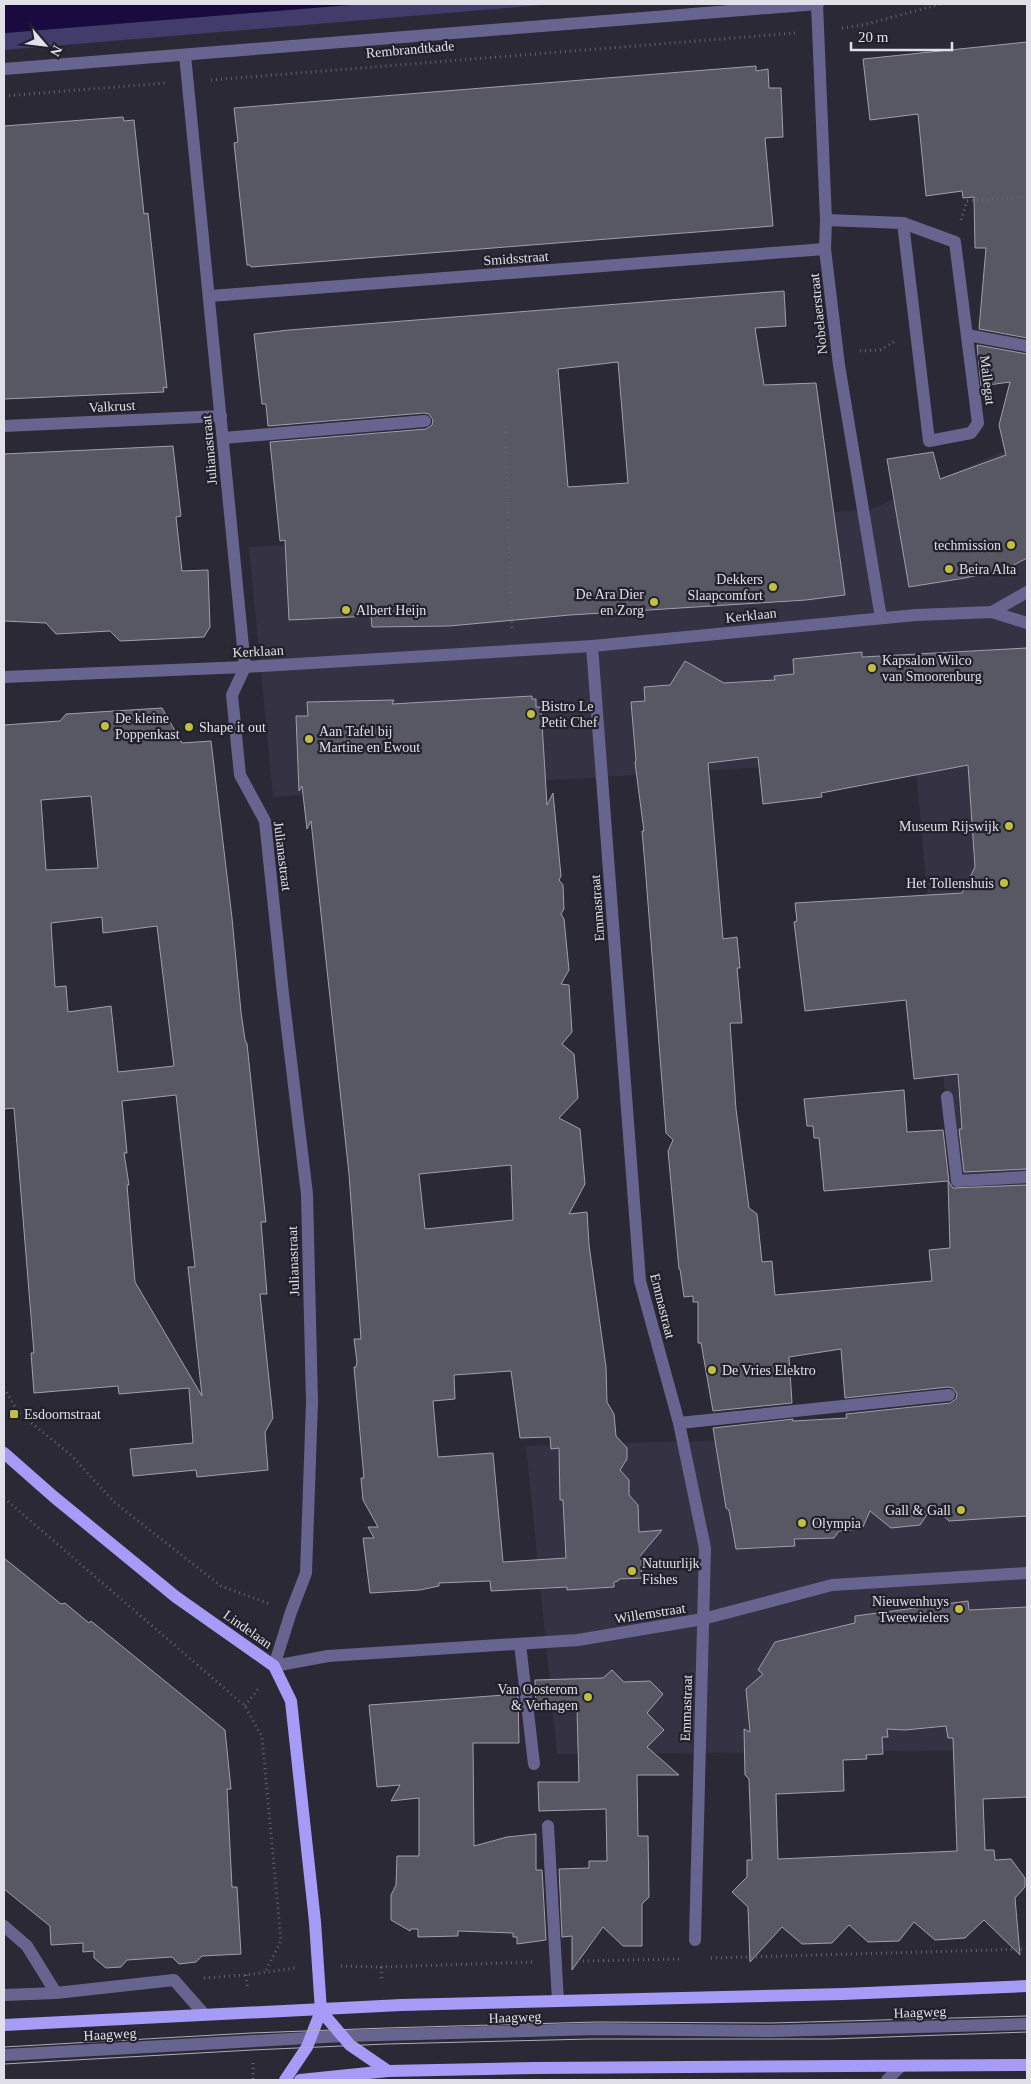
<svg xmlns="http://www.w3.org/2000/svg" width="1031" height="2084" viewBox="0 0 1031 2084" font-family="Georgia,serif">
<rect width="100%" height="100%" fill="#2a2935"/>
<polygon fill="#343243" points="1027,441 1027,1750 557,1754 526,1446 975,1433 915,758 273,797 249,547 869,510"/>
<polygon fill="#413c69" points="362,4 555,4 4,50 4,33"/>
<polygon fill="#190b3f" points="4,4 362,4 4,33"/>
<g fill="#585764" stroke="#a09fad" fill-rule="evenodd">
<polygon points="1027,42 1027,338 979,329 986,248 975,248 974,197 963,198 962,191 926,196 918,114 870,120 863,59"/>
<polygon points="756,66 756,71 768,69 769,88 781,88 783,137 765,138 773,226 251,267 250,265 247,265 234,143 238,142 234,108"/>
<polygon points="123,117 124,121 134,120 144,214 148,213 167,388 163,387 164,392 4,399 4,126"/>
<path d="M784,291L786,326L755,328L764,385L816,383L845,595L806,600L570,615L449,626L372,627L371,616L289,620L285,540L280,541L270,442L426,429L432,425L433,420L429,414L424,413L268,426L266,404H262L254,334L289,330ZM618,362L628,483L568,487L558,369Z"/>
<polygon points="977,345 1027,354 1027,558 1006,569 965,578 909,587 887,459 933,452 940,479 1006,455 999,425 1010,382 981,386"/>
<polygon points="173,446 181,516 176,517 182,571 208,570 210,627 204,637 120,641 110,631 56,634 46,623 4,621 4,454"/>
<polygon points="1027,648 1027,1169 964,1172 959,1129 962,1129 958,1074 914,1079 906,1000 805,1011 794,922 797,921 795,903 962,893 975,867 968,765 821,793 822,797 763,804 758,757 708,763 723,939 737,937 740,968 737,968 742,1023 730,1023 736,1109 749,1208 757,1214 762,1262 772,1261 775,1295 932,1281 929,1250 950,1248 948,1181 824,1191 819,1138 814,1138 813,1126 807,1126 804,1099 904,1090 907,1132 943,1130 949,1182 953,1188 1027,1185 1027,1516 949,1521 933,1506 920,1525 891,1528 870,1511 862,1529 839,1531 834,1538 794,1539 795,1546 736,1549 729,1510 726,1508 713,1428 793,1419 793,1421 847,1418 846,1414 950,1403 956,1399 957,1394 953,1388 948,1387 845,1398 841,1349 789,1357 792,1403 713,1411 701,1343 698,1343 698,1302 693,1302 693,1296 684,1297 680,1269 679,1269 668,1151 673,1140 666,1133 645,865 642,831 644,831 635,763 636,760 631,702 645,701 644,687 670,685 685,661 724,683 775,680 774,676 794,674 793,659 862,652 862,657"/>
<path d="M532,696V699H536V707H541L547,805L553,793L561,876L559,880L563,885L564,909L561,914L564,919L569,970L561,984L569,985L572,1032L562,1044L574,1054L578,1098L559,1118L580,1129L585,1184L569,1214L587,1212L589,1245L606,1367L607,1402L614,1414L616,1436L627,1448V1459L620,1470L629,1480V1495L638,1505L639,1532L662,1530L641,1555L642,1578L619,1579L618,1581L614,1582V1587L567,1590V1587L491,1591L490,1581L439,1583V1586L420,1590L370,1593L363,1538H374L368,1527H378L363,1500L361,1478H364L354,1367H356L357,1362L354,1339H361L349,1174L311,821L307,829L302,786L299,791L296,716H308L307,702L394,700L392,704ZM511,1165L513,1220L425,1229L419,1174ZM511,1371L520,1438L550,1437L551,1449L559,1448L560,1500H563L566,1558L503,1562L493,1453L438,1457L433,1401L455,1399L454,1375Z"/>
<path d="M162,708L182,743L211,741L232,918L241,1012L245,1040L247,1044L266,1222H261L267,1294H260L273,1418L265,1432L268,1470L197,1477L196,1470L133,1476L130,1449L193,1443L189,1388L119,1394L118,1386L34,1393L31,1353H34L14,1108L4,1109V725L60,721L66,714ZM91,796L98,868L46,870L41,800ZM102,917L103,933L157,926L174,1066L118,1072L111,1006L68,1012L66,986L55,987L51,923ZM176,1095L195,1267H188L202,1396L135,1282L127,1185H129L124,1153H127L122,1101Z"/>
<polygon points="4,1558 61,1604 65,1603 89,1623 91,1621 225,1730 231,1789 227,1789 232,1887 237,1887 241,1954 202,1956 196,1962 179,1964 172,1957 127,1960 121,1967 106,1968 94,1958 94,1951 83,1952 83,1943 51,1945 50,1926 4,1889"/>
<path d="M968,1601L969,1610L1027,1607V1797L983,1799L985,1850H994L995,1860L1011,1859L1025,1878V1887L1015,1898L1020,1955L984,1920L965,1938L935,1940L914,1922L899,1941L868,1942L849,1925L832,1943L802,1944L782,1927L750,1962L748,1907L732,1892L747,1877V1860H752L749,1779L745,1775L744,1729L750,1732L746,1689L763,1674L758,1670L775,1642L855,1623V1616ZM946,1726L948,1738H953L957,1851L778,1859L776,1794L844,1791L843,1760L867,1759L866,1755L883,1754L882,1737H888L887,1729L905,1730Z"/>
<polygon points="612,1670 624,1682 650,1681 663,1694 647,1713 664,1730 647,1747 679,1775 637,1775 638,1836 648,1836 649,1897 642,1904 642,1946 623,1946 603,1927 572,1970 572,1936 562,1937 559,1869 589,1868 589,1861 607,1861 606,1809 539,1811 538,1782 579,1782 577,1709 536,1710 535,1680 603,1678"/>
<polygon points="518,1694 519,1743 473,1743 474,1846 507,1837 536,1834 536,1870 542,1870 546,1940 517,1944 517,1937 513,1937 513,1933 458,1931 458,1936 418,1937 418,1929 411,1929 410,1931 391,1920 391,1895 396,1885 397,1856 419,1856 419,1798 391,1801 400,1785 377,1787 369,1705"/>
</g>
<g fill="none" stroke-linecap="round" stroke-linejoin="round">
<g stroke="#64636e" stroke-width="3" stroke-dasharray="1 4" stroke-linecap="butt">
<polyline points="842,28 863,25 941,4"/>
<polyline points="211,80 796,33"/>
<polyline points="4,96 165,83"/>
<polyline points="961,220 967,201 1027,197"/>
<polyline points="860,351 880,350 894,342"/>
<polyline points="505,427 512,628"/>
<polyline points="4,1388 18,1412 71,1455 114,1502 221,1586 270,1604"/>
<polyline points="4,1498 245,1706 262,1737 281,1941 265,1972"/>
<polyline points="245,1706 258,1689"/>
<polyline points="711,1958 1027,1949"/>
<polyline points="578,1961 679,1959"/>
<polyline points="341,1966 381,1967 532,1962"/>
<polyline points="381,1967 382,1982"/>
<polyline points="246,1975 248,1990"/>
<polyline points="204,1978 246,1975 295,1968"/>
<polyline points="253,2063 253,2080"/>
</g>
<g stroke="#686490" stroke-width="12">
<polyline points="817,4 826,220 825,249 839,365 881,618"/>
<polyline points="185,55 245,667 232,695 240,775 265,821 283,994 307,1194 312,1402 306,1573 291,1612 274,1666 328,1656 578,1640 703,1619 832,1585 1027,1573"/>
<polyline points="4,69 818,4"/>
<polyline points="826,220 903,223 929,441 971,433 978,423 955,242 903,223"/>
<polyline points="210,296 825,249"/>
<polyline points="967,335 1027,346"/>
<polyline points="4,426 221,416"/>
<polyline points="223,438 425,421"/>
<polyline points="992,612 1027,592"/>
<polyline points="592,646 640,1281 679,1423 705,1548 695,1940"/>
<polyline points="4,677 245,667 592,646 916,615 992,612 1027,623"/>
<polyline points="947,1097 957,1181 1027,1177"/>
<polyline points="679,1423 949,1395"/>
<polyline points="520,1644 534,1764"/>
<polyline points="548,1826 558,2001"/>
<polyline points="4,1926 27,1946 56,1993"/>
<polyline points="4,1995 56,1993 174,1980 204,2014"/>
<polyline points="4,2055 343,2036 596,2029 772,2031 1027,2024"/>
<polyline points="887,2080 900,2067"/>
</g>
<g stroke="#a69bf6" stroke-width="12">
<polyline points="4,1453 54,1497 176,1597 274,1666 291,1701 315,1922 321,2011 307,2047 285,2080"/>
<polyline points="321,2011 350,2045 388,2071"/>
<polyline points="4,2025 401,2005 843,1994 1027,1986"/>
<polyline points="300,2080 388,2071 535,2068 1027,2065"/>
</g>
<g stroke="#b0afb8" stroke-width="1">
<polyline points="4,2047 251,2033 386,2028 596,2022 771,2023 1027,2016"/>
<polyline points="4,2064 252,2050 386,2044 590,2039 830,2039 1027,2032"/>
</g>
</g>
<g fill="#c1be40" stroke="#21202b" stroke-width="2">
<circle cx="1011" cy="545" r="5"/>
<circle cx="949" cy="569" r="5"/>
<circle cx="773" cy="587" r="5"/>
<circle cx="654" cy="602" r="5"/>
<circle cx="346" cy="610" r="5"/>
<circle cx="872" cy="668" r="5"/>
<circle cx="531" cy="714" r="5"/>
<circle cx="105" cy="726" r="5"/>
<circle cx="189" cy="727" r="5"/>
<circle cx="309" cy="739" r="5"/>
<circle cx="1009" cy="826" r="5"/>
<circle cx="1004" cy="883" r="5"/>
<circle cx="712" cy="1370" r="5"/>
<rect x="9" y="1409" width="10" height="10" rx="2.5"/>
<circle cx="961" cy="1510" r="5"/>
<circle cx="802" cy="1523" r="5"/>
<circle cx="632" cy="1571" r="5"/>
<circle cx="959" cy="1609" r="5"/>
<circle cx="588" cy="1697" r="5"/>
</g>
<g text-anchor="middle" stroke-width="4.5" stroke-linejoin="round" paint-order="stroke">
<g font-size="14" fill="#e1e0e8" stroke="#21202b">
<text transform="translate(410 49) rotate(-5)" y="5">Rembrandtkade</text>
<text transform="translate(516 258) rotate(-4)" y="5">Smidsstraat</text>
<text transform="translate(818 314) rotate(-96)" y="5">Nobelaerstraat</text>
<text transform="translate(988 380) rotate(83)" y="5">Mallegat</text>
<text transform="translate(112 406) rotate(-3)" y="5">Valkrust</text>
<text transform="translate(209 450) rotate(-95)" y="5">Julianastraat</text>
<text transform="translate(751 615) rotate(-6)" y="5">Kerklaan</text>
<text transform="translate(258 651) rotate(-3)" y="5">Kerklaan</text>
<text transform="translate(283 856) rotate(83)" y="5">Julianastraat</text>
<text transform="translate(597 908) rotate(-94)" y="5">Emmastraat</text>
<text transform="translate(293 1261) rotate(-92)" y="5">Julianastraat</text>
<text transform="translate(663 1306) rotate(76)" y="5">Emmastraat</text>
<text transform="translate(650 1613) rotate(-9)" y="5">Willemstraat</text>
<text transform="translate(248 1629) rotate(35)" y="5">Lindelaan</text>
<text transform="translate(686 1708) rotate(-88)" y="5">Emmastraat</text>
<text transform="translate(920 2012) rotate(-2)" y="5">Haagweg</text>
<text transform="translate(515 2017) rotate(-2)" y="5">Haagweg</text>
<text transform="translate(110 2034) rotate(-3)" y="5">Haagweg</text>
</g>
<g font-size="14" fill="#e1e0e8" stroke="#21202b" text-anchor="start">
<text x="1001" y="550" text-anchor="end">techmission</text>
<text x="959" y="574">Beira Alta</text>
<text x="763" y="584" text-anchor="end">Dekkers<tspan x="763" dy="16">Slaapcomfort</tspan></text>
<text x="644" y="599" text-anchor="end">De Ara Dier<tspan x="644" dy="16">en Zorg</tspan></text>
<text x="356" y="615">Albert Heijn</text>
<text x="882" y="665">Kapsalon Wilco<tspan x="882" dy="16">van Smoorenburg</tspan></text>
<text x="541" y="711">Bistro Le<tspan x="541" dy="16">Petit Chef</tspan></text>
<text x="115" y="723">De kleine<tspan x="115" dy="16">Poppenkast</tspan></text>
<text x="199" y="732">Shape it out</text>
<text x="319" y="736">Aan Tafel bij<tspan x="319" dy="16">Martine en Ewout</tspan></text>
<text x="999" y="831" text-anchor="end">Museum Rijswijk</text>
<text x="994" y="888" text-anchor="end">Het Tollenshuis</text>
<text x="722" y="1375">De Vries Elektro</text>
<text x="24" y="1419">Esdoornstraat</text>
<text x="951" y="1515" text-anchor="end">Gall &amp; Gall</text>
<text x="812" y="1528">Olympia</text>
<text x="642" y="1568">Natuurlijk<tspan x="642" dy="16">Fishes</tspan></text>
<text x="949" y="1606" text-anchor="end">Nieuwenhuys<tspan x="949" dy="16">Tweewielers</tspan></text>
<text x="578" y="1694" text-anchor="end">Van Oosterom<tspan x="578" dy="16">&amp; Verhagen</tspan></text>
</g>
</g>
<rect width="1031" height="2084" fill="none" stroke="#e1e0e8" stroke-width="10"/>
<g transform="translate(45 45) rotate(118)" stroke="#21202b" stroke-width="4" paint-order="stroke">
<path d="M0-4L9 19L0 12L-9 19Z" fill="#e1e0e8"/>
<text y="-8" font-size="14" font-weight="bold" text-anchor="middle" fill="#e1e0e8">N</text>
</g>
<path d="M851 42v8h101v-8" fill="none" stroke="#e1e0e8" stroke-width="2.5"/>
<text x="858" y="42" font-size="15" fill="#e1e0e8" stroke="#21202b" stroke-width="4" paint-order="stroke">20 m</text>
</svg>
